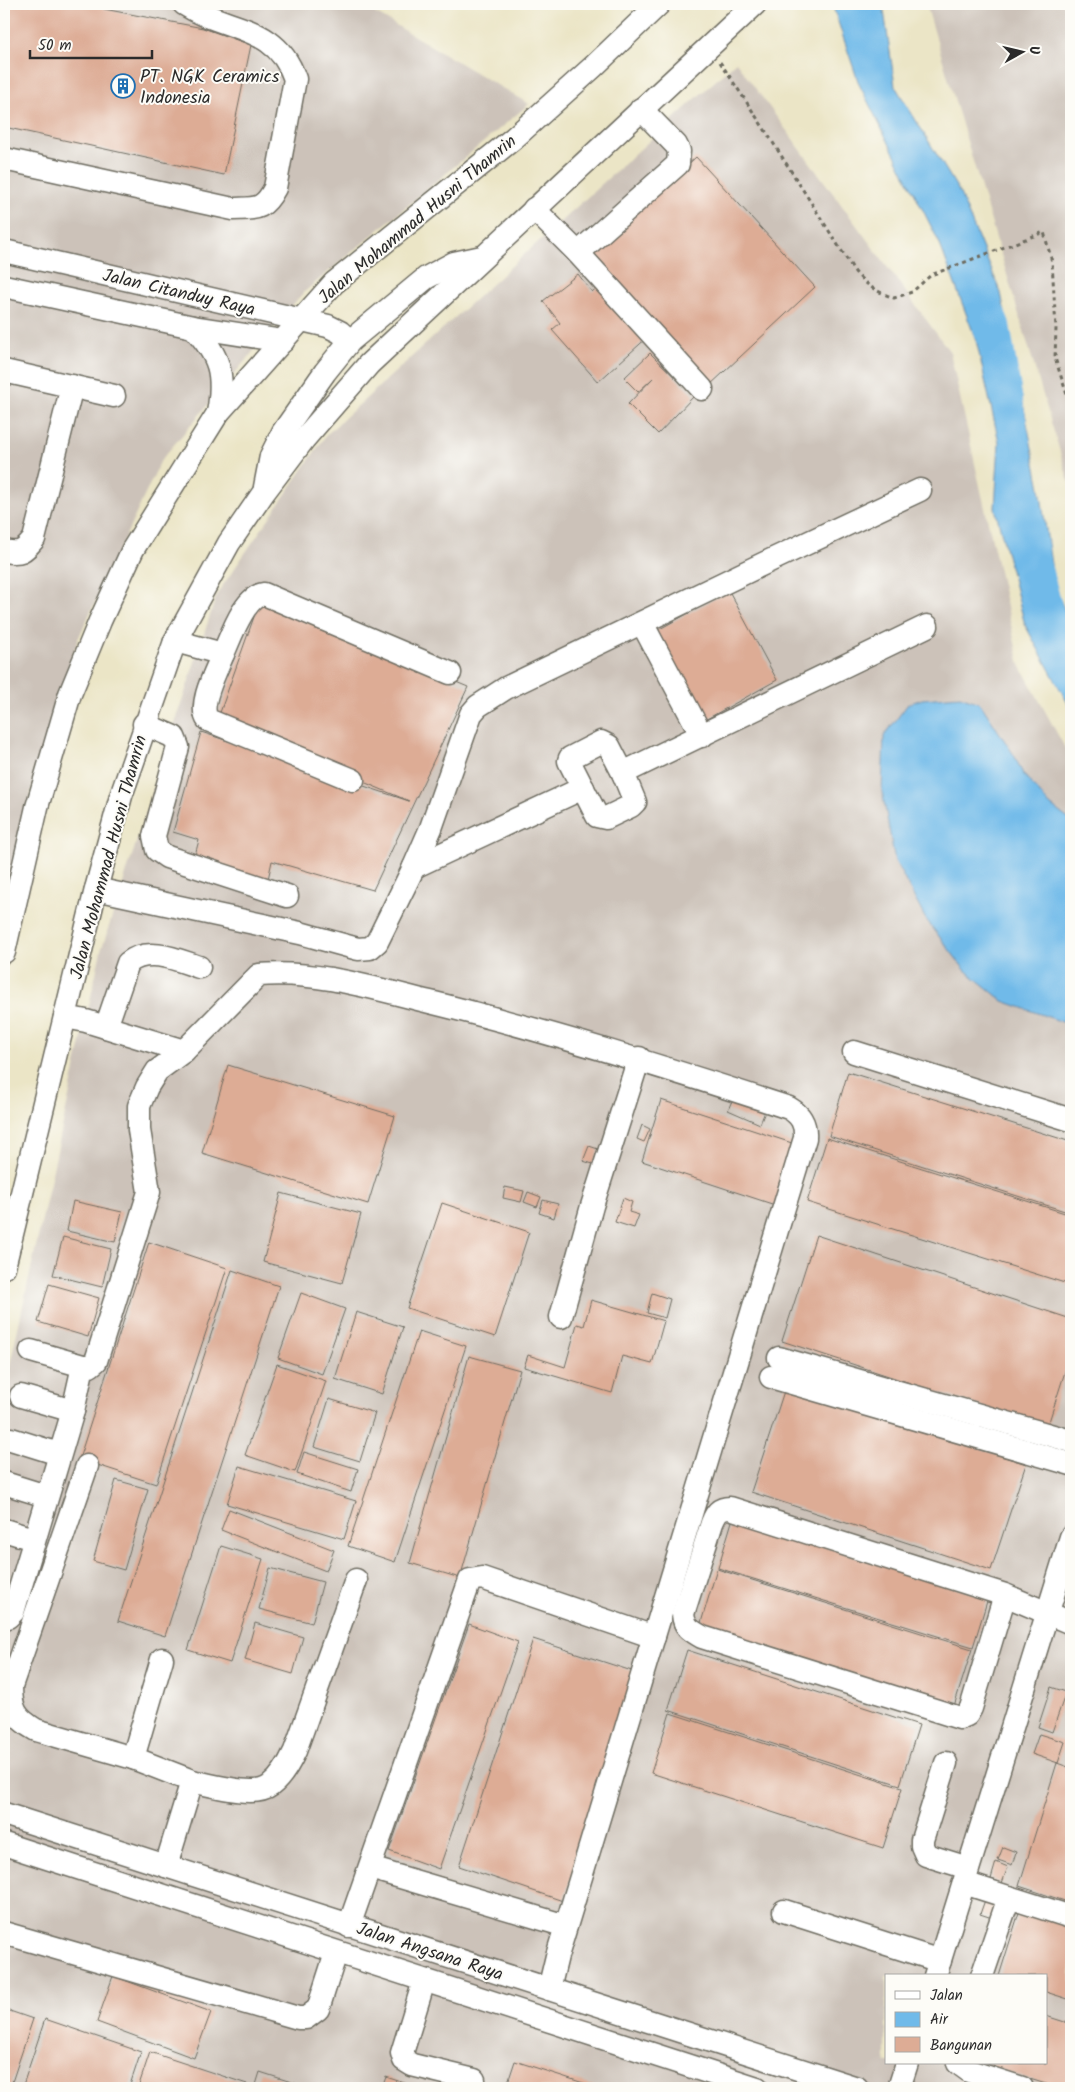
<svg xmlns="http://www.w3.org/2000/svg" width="1075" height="2092" viewBox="0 0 1075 2092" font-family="Kalam,sans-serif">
<rect width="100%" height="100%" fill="#fdfcf7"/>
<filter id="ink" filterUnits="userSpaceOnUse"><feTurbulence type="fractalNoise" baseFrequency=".02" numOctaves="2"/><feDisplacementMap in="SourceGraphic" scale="10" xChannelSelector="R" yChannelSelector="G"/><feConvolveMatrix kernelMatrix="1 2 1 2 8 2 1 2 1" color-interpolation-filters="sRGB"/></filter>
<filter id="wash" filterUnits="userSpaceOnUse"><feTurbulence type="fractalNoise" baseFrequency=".0096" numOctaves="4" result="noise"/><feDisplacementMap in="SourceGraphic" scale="20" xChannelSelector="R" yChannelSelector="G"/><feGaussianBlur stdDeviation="1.12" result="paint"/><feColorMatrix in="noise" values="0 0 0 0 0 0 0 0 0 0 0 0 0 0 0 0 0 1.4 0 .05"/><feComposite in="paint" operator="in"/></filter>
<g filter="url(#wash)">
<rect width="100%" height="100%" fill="#ebe5c6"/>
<g fill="#ccc2b9" fill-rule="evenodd">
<polygon points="4,4 360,4 529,104 303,293 161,460 78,639 31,792 4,906"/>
<polygon points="926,4 1071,4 1071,482 1069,482"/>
<path d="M736,62L950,352L1020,665L1071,759V2088H4V1392L101,951L217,594L327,434ZM886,1976H1046V2063H886Z"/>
</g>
<g fill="#70bae9" stroke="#4e728a">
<polygon points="832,4 883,4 895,86 959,191 1001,293 1040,488 1054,585 1071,625 1071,709 1025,625 995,508 999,442 976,340 939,242 859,84"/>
<polygon points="960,696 980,703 1014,755 1023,774 1050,805 1071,821 1071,1025 1003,1001 965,970 925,918 895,861 882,791 884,736 908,704 922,699"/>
</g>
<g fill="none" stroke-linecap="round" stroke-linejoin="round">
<polyline stroke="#70bae9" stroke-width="30" points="979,287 995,325 1036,566 1061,656 1071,678"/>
</g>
<g id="blocks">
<g fill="#ddac95">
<polygon points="4,4 105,4 104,9 203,28 251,45 224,175 4,127"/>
<polygon points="696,157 815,287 709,386 590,256"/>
<polygon points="578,274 592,292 603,282 650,335 598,382 552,330 560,323 543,301"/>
<polygon points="650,353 694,396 658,434 628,404 653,378 638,392 624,378"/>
<polygon points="729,591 777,680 705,720 656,631"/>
<polygon points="260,600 468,687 373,890 272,861 267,884 193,863 199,840 173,832 201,732 409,801 217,721"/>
<polygon points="228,1065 395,1116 368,1204 202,1153"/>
<polygon points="848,1072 1071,1142 1071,1213 829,1136"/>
<polygon points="734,1096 766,1109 760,1124 728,1110"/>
<polygon points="661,1100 795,1144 775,1205 642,1161"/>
<polygon points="642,1125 650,1129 644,1142 637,1139"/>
<polygon points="827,1138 1071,1215 1071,1285 807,1202"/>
<polygon points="589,1146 598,1149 593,1164 583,1161"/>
<polygon points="505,1187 524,1191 521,1202 503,1198"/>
<polygon points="528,1192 541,1197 537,1207 524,1202"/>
<polygon points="281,1193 361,1214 342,1283 263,1262"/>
<polygon points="623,1198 632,1202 629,1212 639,1215 634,1228 615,1222"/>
<polygon points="543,1200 558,1204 554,1218 539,1213"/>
<polygon points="73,1201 122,1212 115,1242 67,1231"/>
<polygon points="442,1203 529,1232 495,1337 407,1308"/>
<polygon points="816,1235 1071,1319 1071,1353 1047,1428 782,1341"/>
<polygon points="63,1237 111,1249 102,1287 53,1275"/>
<polygon points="149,1242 227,1268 156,1484 79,1459"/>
<polygon points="232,1270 279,1286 165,1636 118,1621"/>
<polygon points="49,1284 99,1298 88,1337 38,1322"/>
<polygon points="301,1293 345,1309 322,1374 278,1358"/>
<polygon points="652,1293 670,1299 665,1318 647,1313"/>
<polygon points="591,1300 664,1321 652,1364 622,1356 612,1393 524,1367 528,1355 565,1367 577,1324 584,1326"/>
<polygon points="356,1312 403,1327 382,1394 335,1379"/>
<polygon points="419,1331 466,1346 395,1562 348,1546"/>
<polygon points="469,1356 520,1370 460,1578 410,1563"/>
<polygon points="277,1364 326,1381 295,1472 245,1455"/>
<polygon points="786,1385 1026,1464 991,1570 751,1492"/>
<polygon points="329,1399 375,1413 360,1461 314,1447"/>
<polygon points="304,1452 358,1469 351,1492 297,1474"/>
<polygon points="239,1466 356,1501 344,1539 227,1504"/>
<polygon points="116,1480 148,1489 124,1570 93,1561"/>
<polygon points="229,1509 334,1550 326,1571 221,1530"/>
<polygon points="733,1518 988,1598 973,1647 718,1568"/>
<polygon points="221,1546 263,1559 230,1663 188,1650"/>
<polygon points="270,1568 323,1582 312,1623 259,1609"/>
<polygon points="717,1569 972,1649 954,1706 700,1626"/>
<polygon points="255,1623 303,1637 293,1674 245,1660"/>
<polygon points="469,1624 518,1642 439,1869 389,1851"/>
<polygon points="533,1639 638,1673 563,1901 459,1866"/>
<polygon points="687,1650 919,1725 900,1785 668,1710"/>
<polygon points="1051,1687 1066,1692 1052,1732 1038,1727"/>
<polygon points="670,1713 902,1788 883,1848 651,1773"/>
<polygon points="1039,1734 1065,1742 1058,1763 1032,1754"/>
<polygon points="1057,1763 1071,1768 1071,1903 1019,1886"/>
<polygon points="1003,1847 1016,1852 1012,1865 998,1860"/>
<polygon points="996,1862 1008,1867 1002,1883 991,1879"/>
<polygon points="985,1900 996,1904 992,1918 980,1914"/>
<polygon points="1021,1906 1071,1922 1071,2000 1046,1992 1046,1976 999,1976"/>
<polygon points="113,1976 211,2012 194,2058 97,2022"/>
<polygon points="4,2009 33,2019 10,2088 4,2088"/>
<polygon points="1046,2016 1071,2024 1071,2088 1059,2088 981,2064 1046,2063"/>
<polygon points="45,2019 141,2052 129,2088 22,2088"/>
<polygon points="150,2052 247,2084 245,2088 138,2088"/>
<polygon points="515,2061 599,2088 506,2088"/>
<polygon points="260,2072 310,2088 255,2088"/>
<polygon points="386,2077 420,2088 382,2088"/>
</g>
</g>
</g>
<g filter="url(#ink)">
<use href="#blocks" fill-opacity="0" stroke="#6e6c61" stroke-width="1"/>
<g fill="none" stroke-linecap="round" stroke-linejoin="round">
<g stroke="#6e6c61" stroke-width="25">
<g id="minor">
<path d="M4,159L233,209C256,208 263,211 275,188L295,79C276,23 227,32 184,4"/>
<polyline points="534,209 578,253 702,389"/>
<polyline points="4,251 328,326 340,332 350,341"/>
<polyline points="578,253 678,164 679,151 676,145 641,109"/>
<polyline points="4,286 193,327 283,341"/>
<path d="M193,327C220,356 225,374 218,413"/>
<polyline points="4,371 114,396"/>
<polyline points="265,487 271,456 283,432 325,372 350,341 426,278 454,263 482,257"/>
<path d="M4,551C21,554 23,552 34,539L72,386"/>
<polyline points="642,623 702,736"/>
<path d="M175,641L223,654C231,637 244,596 264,594L450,673"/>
<path d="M223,654C217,669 197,706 208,720L353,780"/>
<polyline points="144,724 174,737 178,747 154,836 157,850 167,857 287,896"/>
<polygon points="601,742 609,746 623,773 635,802 631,806 606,818 597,816 569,761 570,758"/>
<polyline points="623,773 927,626"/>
<polyline points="583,788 414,867 431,828 471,714 478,706 506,688 765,563 920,490"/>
<polyline points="96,889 300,933 358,949 370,948 377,942 414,867"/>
<polyline points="4,952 37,807 70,694 100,621 133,549 218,413 334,283 514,138 593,67 659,4"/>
<path d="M65,1017L86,1021L184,1051L259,975C316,970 376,989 430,1002C552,1032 670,1069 789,1108C801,1115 806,1124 805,1138L557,1956L549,1989"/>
<path d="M106,1027L128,963C148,946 178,960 199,967"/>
<polyline points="854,1052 1071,1120"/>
<polyline points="4,1267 96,889 121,796 175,641 229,543 264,492 304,439 369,364 755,4"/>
<polyline points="561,1317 592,1206 639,1058"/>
<polyline points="31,1351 83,1366 90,1366 96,1361 149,1192 139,1130 139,1106 147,1087 157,1071 184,1051"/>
<polyline points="779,1358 1071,1441"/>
<polyline points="771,1377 1071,1464"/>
<polyline points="21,1396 73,1411"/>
<polyline points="11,1439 59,1454"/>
<path d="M87,1466L11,1686C11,1709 15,1718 36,1730L133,1758L192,1781L166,1866"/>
<polyline points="4,1483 46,1496"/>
<polyline points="4,1530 33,1539"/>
<path d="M1005,1595L971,1708L967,1715L960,1718L702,1637C692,1631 684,1628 683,1614L712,1523C716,1513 719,1508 730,1508L1005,1595L1071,1623"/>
<polyline points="4,1618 8,1617 13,1612 73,1411 83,1366"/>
<polyline points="133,1758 162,1659"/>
<polyline points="946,1763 922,1840 922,1846 926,1855 968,1868"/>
<path d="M192,1781C211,1785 255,1798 270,1786C282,1777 289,1764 295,1751L356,1580"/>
<polyline points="4,1814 857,2088"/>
<polyline points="4,1844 757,2088"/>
<polyline points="370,1868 566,1926"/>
<polyline points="964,1883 1071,1917"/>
<polyline points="784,1911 940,1961"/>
<polyline points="349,1926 470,1580 482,1578 654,1637"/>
<polyline points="4,1933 298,2018 306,2018 318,2009 336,1953"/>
<polyline points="935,1976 1071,1537"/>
<polyline points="982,1976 1009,1897"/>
<polyline points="424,1981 402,2053 404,2060 412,2065 474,2080"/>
<polyline points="958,2063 969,2071 1022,2088"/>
<polyline points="899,2088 907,2063"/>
</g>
</g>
<path stroke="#6e6c61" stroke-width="3" stroke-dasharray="4 4" stroke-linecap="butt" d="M720,62L765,130L855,272C868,287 876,291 894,298L912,292L931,275L1044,232L1052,262L1056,328L1055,358L1071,407"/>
<use href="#minor" stroke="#fff" stroke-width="22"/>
</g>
</g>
<defs>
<g id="building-ring" transform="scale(1.25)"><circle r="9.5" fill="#fdfcf7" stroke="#1f6fb2" stroke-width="1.5"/><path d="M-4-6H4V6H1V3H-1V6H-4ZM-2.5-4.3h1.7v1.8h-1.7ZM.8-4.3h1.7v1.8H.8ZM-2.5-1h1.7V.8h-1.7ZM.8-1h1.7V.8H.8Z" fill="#1f6fb2"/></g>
</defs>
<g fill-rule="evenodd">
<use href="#building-ring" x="123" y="86"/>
</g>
<g text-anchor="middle" stroke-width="4" stroke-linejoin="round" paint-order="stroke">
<g font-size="18" fill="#2b2b2b" stroke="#fdfcf7" text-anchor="start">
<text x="140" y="82">PT. NGK Ceramics<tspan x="140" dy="21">Indonesia</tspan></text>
</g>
<g font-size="18" fill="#2b2b2b" stroke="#fdfcf7">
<text transform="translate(417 219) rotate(-40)" y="6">Jalan Mohammad Husni Thamrin</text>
<text transform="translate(179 292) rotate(13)" y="6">Jalan Citanduy Raya</text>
<text transform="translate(108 857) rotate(-75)" y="6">Jalan Mohammad Husni Thamrin</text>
<text transform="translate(430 1951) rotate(18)" y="6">Jalan Angsana Raya</text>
</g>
</g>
<rect width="1075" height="2092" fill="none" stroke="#fdfcf7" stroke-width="20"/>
<rect x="885" y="1974" width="162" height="90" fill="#fdfcf7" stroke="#a9a8a5"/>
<rect x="895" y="1991" width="25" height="8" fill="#ffffff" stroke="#a9a8a5"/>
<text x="930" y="2000" font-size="15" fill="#2b2b2b">Jalan</text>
<rect x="895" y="2012" width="25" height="15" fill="#70bae9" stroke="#a9a8a5"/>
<text x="930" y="2024" font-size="15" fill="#2b2b2b">Air</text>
<rect x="895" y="2037" width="25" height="15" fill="#ddac95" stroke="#a9a8a5"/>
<text x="930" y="2050" font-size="15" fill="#2b2b2b">Bangunan</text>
<g transform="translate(1022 52) rotate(82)" stroke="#fdfcf7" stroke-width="4" paint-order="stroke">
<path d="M0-4L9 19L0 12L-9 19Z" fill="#2b2b2b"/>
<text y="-8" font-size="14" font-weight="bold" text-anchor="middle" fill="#2b2b2b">U</text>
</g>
<path d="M30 50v8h122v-8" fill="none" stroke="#2b2b2b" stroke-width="2.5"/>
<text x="38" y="50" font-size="15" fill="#2b2b2b" stroke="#fdfcf7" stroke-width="4" paint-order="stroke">50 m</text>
</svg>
